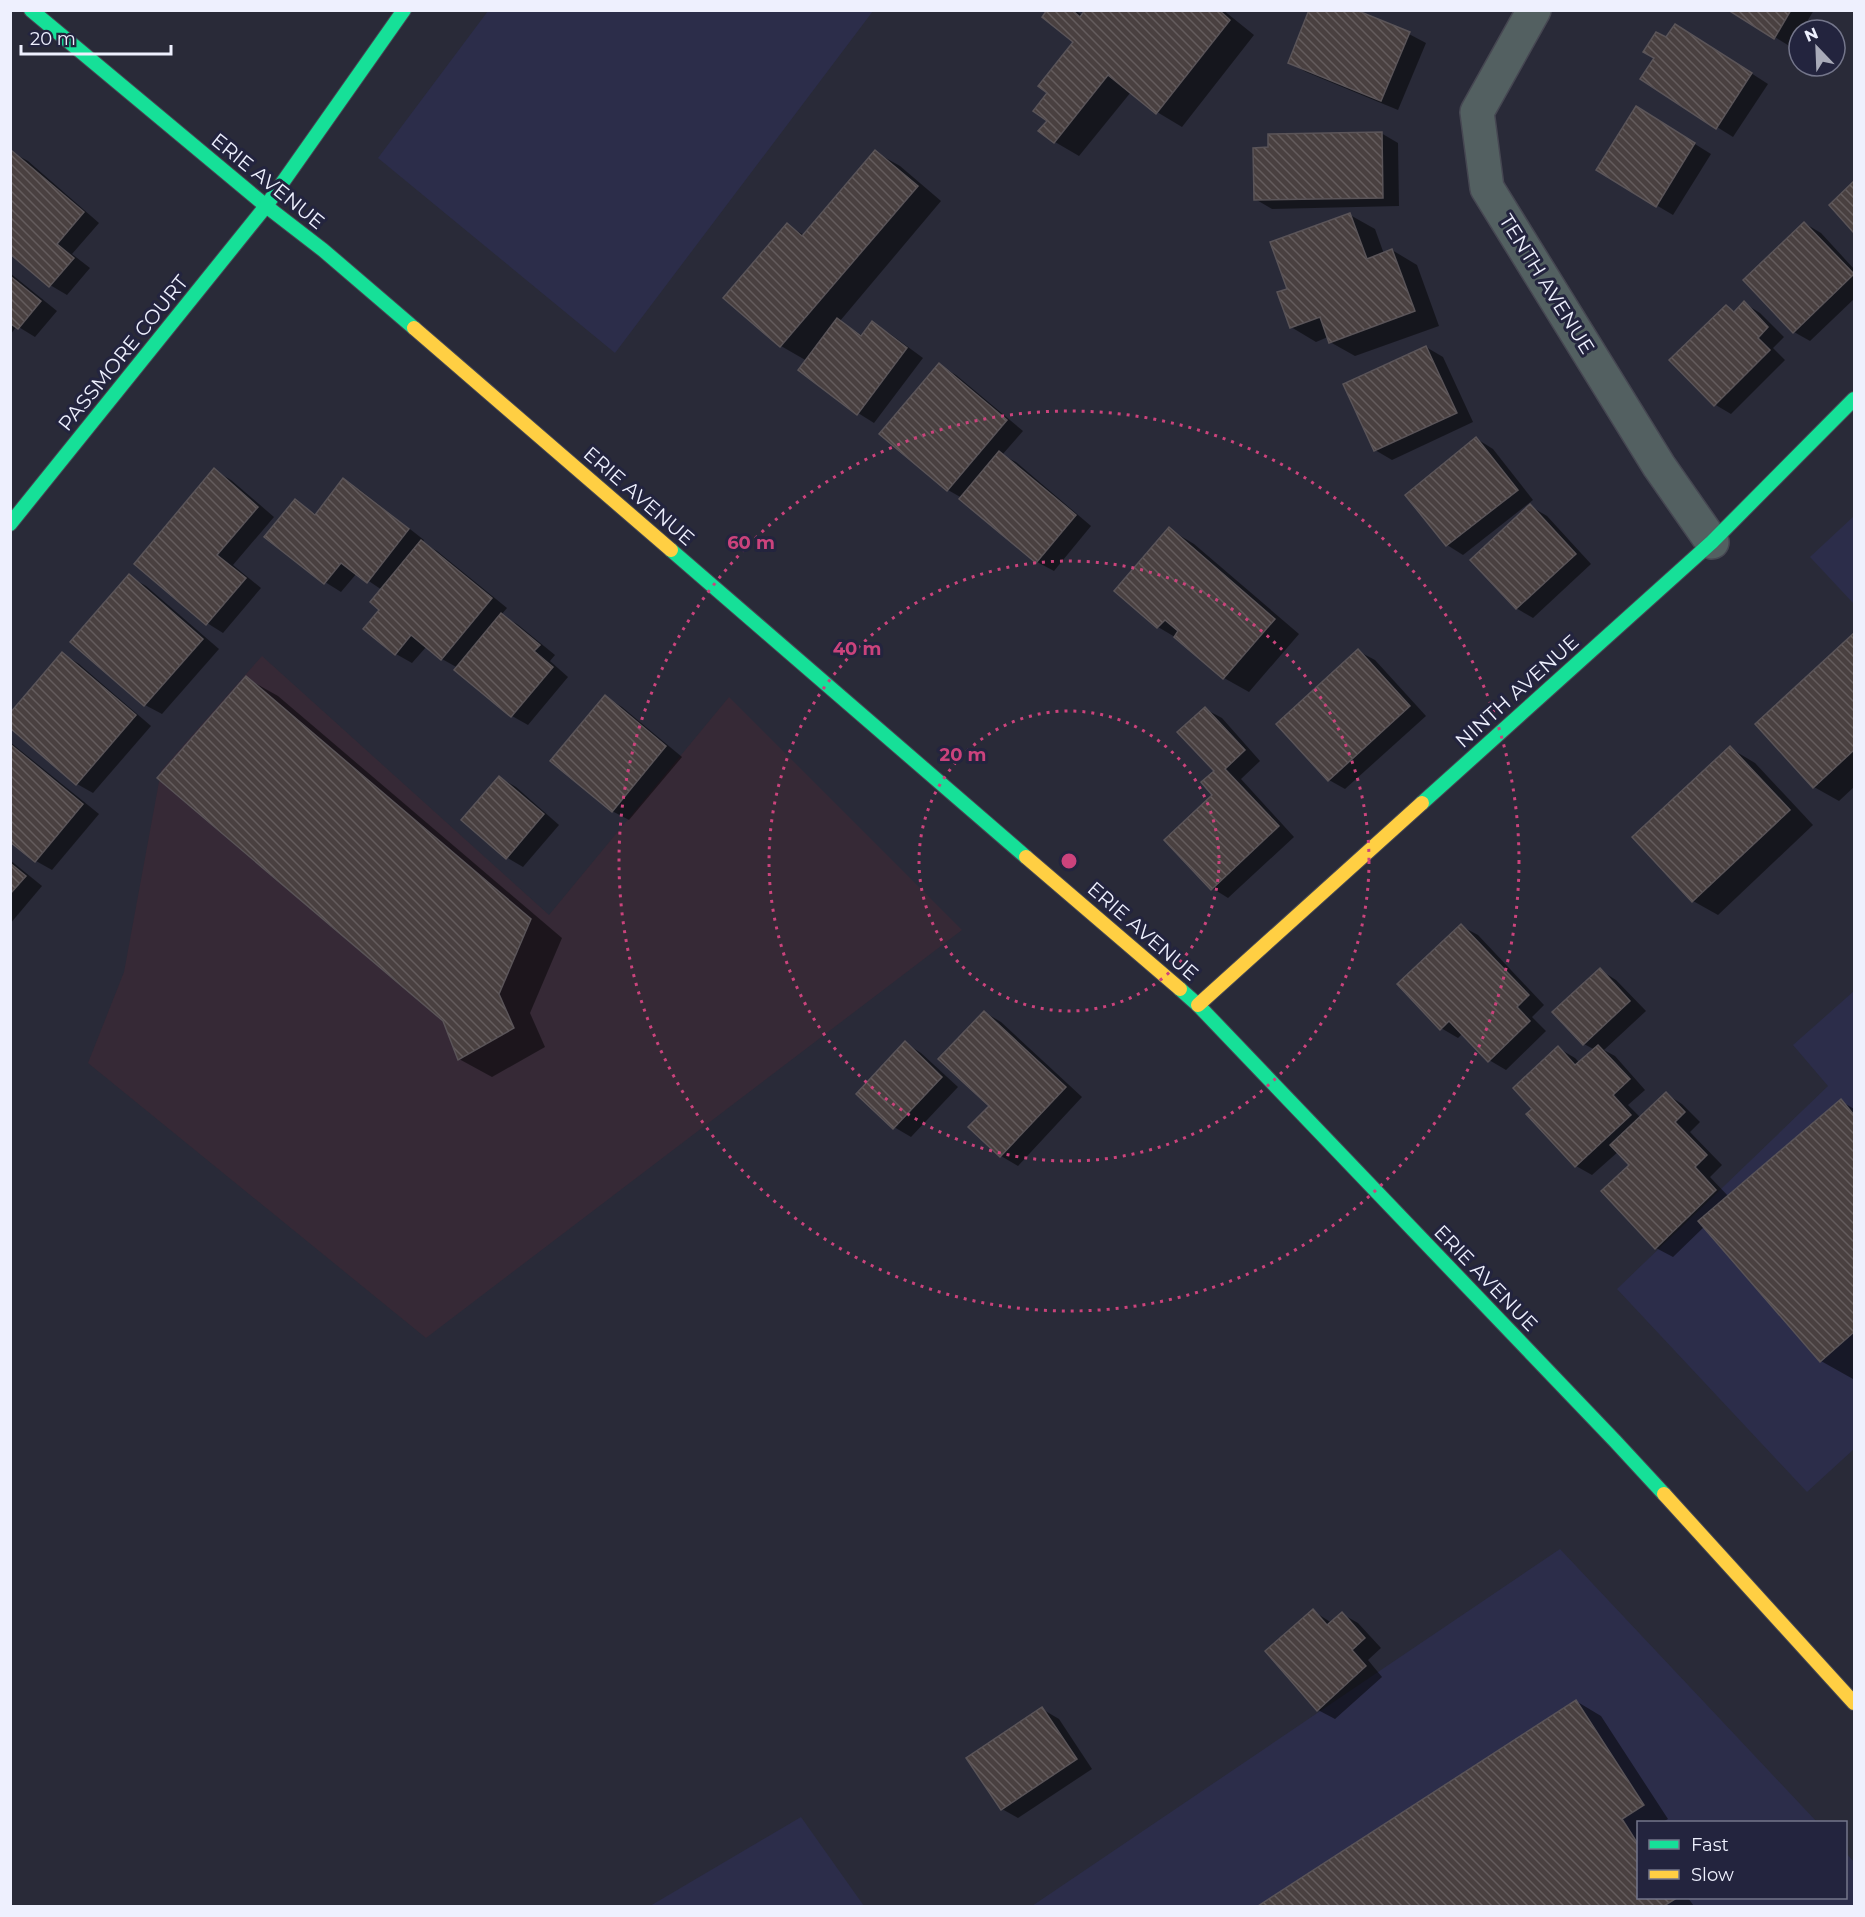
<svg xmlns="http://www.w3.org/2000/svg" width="1865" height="1917" viewBox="0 0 1865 1917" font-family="Montserrat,sans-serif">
<defs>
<pattern id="building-back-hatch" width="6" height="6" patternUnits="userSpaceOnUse" patternTransform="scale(1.5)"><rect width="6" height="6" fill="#494040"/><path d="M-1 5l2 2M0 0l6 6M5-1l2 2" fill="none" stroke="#645c5d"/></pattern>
</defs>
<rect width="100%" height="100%" fill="#292a38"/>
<polygon fill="#362936" points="262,656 549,915 729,697 962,930 426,1338 88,1063 124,972 161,771"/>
<g fill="#2c2d4a">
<polygon points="488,11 488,10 873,11 615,353 378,158"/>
<polygon points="1854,516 1854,604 1810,557"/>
<polygon points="1854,991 1854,1449 1807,1492 1617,1289 1828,1086 1793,1045"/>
<polygon points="1560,1549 1817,1822 1638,1822 1638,1898 1846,1898 1846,1853 1854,1862 1854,1906 1032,1906"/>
<polygon points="801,1817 864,1906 650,1906"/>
</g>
<g fill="#0007">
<polygon points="1049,10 1075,10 1083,16 1087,10 1223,10 1254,35 1182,127 1157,112 1131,92 1079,156 1055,142 1040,131 1049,121 1049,93 1075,42"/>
<polygon points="1731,10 1814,10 1802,30 1799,30 1799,34 1791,47"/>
<polygon points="1409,34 1426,43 1398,110 1306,72 1290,63"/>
<polygon points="1692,35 1768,84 1733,137 1717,127 1656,58 1667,39"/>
<polygon points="1653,118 1711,154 1673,215 1656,205"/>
<polygon points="1381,133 1398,143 1399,206 1272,209 1255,199"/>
<polygon points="11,152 28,161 99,223 72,254 90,268 67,295 50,285 10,252"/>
<polygon points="875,152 900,166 941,201 840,321 863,336 872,323 889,333 923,358 874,423 858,413 807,361 781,346 725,298 787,225 804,235"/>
<polygon points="1854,183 1854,230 1831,205"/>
<polygon points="1350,215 1375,229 1384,254 1392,250 1417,265 1439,326 1355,356 1330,342 1328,337 1316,342 1291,327 1289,290"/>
<polygon points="1804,223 1821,233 1854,269 1854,299 1810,341 1794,332"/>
<polygon points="10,273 57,311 35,337 17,326 10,335"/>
<polygon points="1744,303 1760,313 1784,337 1773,348 1785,360 1731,414 1714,404 1726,306 1736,312"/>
<polygon points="1426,347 1443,357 1473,422 1392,460 1375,450"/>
<polygon points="939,365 956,375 1023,431 1002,455 1016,462 1091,526 1054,571 1037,562 962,498 948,490"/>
<polygon points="1477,439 1493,449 1533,500 1463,555 1447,545"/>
<polygon points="214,470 231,480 274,517 233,565 261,588 223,633 207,623"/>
<polygon points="344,480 360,490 424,540 422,543 437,551 507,608 501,615 517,624 555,655 550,661 568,677 528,725 512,716 458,668 442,659 427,646 412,663 396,654 381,610 382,590 357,573 341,592 325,582 295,501 317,515"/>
<polygon points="1530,506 1547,516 1591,564 1533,618 1516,608"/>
<polygon points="1169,529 1194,544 1299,634 1249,692 1224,678 1180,640 1158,627"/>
<polygon points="129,576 146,586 219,649 162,714 145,705 72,642"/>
<polygon points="1854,635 1854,787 1839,801 1814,787 1757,724"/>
<polygon points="1358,651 1375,660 1426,716 1345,789 1329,780"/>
<polygon points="63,654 79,664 151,726 93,793 77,784"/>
<polygon points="246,678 278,696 562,938 530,1013 545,1047 492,1077 459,1059 444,1020"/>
<polygon points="606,697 622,707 682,757 629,820 612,811"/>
<polygon points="1205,709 1222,718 1260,761 1241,779 1294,837 1228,898 1212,888 1216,771"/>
<polygon points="10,742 99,814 52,870 36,861 10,840"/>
<polygon points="1730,748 1755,763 1813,825 1718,915 1693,901"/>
<polygon points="499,777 516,787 559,825 523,867 506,857"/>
<polygon points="10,860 42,886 10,924"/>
<polygon points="1461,926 1478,935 1544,1005 1532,1017 1546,1031 1506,1070 1489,1060 1463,1033 1458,1038 1441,1028"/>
<polygon points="1600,970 1616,980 1646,1011 1604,1050 1615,1056 1645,1090 1628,1105 1641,1118 1666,1094 1682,1104 1700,1122 1690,1132 1722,1165 1710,1177 1729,1197 1841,1101 1854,1109 1854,1378 1853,1379 1821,1361 1705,1226 1673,1257 1656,1248 1631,1165 1619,1151 1592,1175 1576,1166 1534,1109 1558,1048 1575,1058 1580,1063 1595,1050 1584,1044"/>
<polygon points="984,1012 1001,1022 1082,1097 1018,1166 1001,1156 970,1127 991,1106"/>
<polygon points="905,1043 921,1053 958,1087 911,1137 894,1127"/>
<polygon points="1313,1611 1332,1623 1342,1614 1358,1623 1381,1648 1368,1660 1382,1677 1335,1719 1318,1710"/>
<polygon points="1576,1701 1601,1716 1668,1819 1663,1822 1638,1822 1638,1898 1688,1898 1694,1906 1261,1906"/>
<polygon points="1042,1709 1059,1719 1092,1769 1018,1818 1002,1809"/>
</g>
<g fill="url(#building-back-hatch)" stroke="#5a5458" stroke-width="1.5">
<polygon points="1047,10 1072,10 1080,17 1085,10 1219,10 1230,20 1156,114 1108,75 1054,143 1038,131 1047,121 1033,111 1047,93 1038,86 1073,42 1042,17"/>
<polygon points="1309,10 1356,10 1410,32 1381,101 1288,63"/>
<polygon points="1728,10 1791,10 1774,39"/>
<polygon points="1675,24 1752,73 1716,129 1640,79 1654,58 1643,52 1656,32 1666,37"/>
<polygon points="1636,106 1695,143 1656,207 1596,170"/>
<polygon points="1382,132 1383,198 1254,200 1253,148 1268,147 1268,134"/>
<polygon points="11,150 84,212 57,244 74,258 49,287 10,254"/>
<polygon points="875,150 918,186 780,347 723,298 787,223 802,236"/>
<polygon points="1854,181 1854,233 1829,205"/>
<polygon points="1350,213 1367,259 1392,249 1415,311 1329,343 1320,317 1290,328 1277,292 1287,289 1270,242"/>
<polygon points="1804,222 1854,274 1793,333 1743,280"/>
<polygon points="10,276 41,301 18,329 10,323"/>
<polygon points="1744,301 1768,327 1758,338 1770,350 1714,406 1669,360 1726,305 1734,312"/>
<polygon points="837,318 861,336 872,321 907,348 857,415 798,370"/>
<polygon points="1426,346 1457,413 1374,451 1343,384"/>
<polygon points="939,363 1007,420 947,491 879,434"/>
<polygon points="1476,437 1518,490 1446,546 1405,495"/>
<polygon points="999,451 1076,515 1036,563 959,499"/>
<polygon points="214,468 258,507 217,555 246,578 206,625 134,564"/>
<polygon points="343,478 409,529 367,583 341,563 324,584 264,537 295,499 315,515"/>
<polygon points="1530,504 1576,554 1516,609 1470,560"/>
<polygon points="1169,527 1275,619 1223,679 1174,637 1178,631 1165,620 1157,628 1114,591"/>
<polygon points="421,540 492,598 441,660 411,635 395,655 363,629 379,610 370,602"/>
<polygon points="129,574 203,639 144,706 70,642"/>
<polygon points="501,613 540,645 534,651 553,667 511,717 454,670"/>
<polygon points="1854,633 1854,750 1813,788 1755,724"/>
<polygon points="1358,649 1410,706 1328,781 1276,724"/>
<polygon points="62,652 136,715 76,785 10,728 10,713"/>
<polygon points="246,676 531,919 499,994 514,1028 458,1060 443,1021 157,778"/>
<polygon points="605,695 666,746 612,812 550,761"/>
<polygon points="1205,707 1245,750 1225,769 1279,826 1211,890 1164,840 1212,795 1201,782 1214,771 1177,732"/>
<polygon points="10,744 83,804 35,862 10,842"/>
<polygon points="1730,746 1790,810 1692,902 1632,837"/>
<polygon points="499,776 544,814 506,859 461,820"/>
<polygon points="10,863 26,876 10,894"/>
<polygon points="1461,924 1529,995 1517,1007 1530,1021 1488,1062 1449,1021 1440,1030 1397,984"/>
<polygon points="1600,968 1630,1001 1583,1045 1552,1012"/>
<polygon points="984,1011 1066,1087 1000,1157 968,1127 989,1106 938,1059"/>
<polygon points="905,1041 942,1077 893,1129 856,1094"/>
<polygon points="1598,1045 1630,1079 1613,1095 1631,1115 1575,1167 1526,1114 1532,1109 1513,1088 1558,1046 1575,1065"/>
<polygon points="1666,1092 1685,1112 1675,1122 1707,1155 1695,1167 1716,1190 1655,1249 1601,1191 1629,1165 1610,1145"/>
<polygon points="1841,1099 1854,1115 1854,1332 1820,1362 1698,1221"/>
<polygon points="1313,1609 1327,1625 1342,1612 1365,1638 1352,1650 1366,1666 1317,1711 1265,1651"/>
<polygon points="1576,1700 1644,1805 1622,1819 1638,1844 1638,1898 1673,1898 1675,1899 1664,1906 1258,1906"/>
<polygon points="1042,1707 1077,1759 1001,1810 966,1758"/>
</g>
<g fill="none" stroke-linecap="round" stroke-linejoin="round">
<g stroke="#464752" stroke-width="36">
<polyline id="street" points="1534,10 1477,112 1487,188 1659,466 1712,542"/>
</g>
<g stroke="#464752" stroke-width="16">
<g id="fast">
<polyline points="31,10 266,206 323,250 414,328"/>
<polyline points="10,524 266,206 404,10"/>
<polyline points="671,550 1026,857"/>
<polyline points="1422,803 1712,542 1854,399"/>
<polyline points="1180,989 1198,1005 1615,1441 1664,1494"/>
</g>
</g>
<g stroke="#464752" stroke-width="16">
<g id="slow">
<polyline points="414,328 671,550"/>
<polyline points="1026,857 1180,989"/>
<polyline points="1198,1005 1422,803"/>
<polyline points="1664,1494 1854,1703"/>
</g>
</g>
<use href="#street" stroke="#536061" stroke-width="33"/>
<use href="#fast" stroke="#16e098" stroke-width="14"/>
<use href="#slow" stroke="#ffcf43" stroke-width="14"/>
</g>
<g fill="none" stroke="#cb437c" stroke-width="3" stroke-dasharray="3 6">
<circle cx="1069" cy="861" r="150"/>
<circle cx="1069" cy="861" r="300"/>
<circle cx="1069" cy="861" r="450"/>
</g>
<g text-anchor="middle" stroke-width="6" stroke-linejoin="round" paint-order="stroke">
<g font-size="20" fill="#eef0fe" stroke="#23243e">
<text transform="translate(268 181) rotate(39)" y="7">ERIE AVENUE</text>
<text transform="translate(1547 284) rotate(58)" y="7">TENTH AVENUE</text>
<text transform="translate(123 353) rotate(-51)" y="7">PASSMORE COURT</text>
<text transform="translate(639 496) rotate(41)" y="7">ERIE AVENUE</text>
<text transform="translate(1517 691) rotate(-42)" y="7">NINTH AVENUE</text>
<text transform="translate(1143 931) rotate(41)" y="7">ERIE AVENUE</text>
<text transform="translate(1486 1278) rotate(46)" y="7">ERIE AVENUE</text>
</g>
</g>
<circle cx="1069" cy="861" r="9" fill="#cb437c" stroke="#23243e" stroke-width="3"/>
<g font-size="18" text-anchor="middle" font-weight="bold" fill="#cb437c" stroke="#23243e" stroke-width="6" stroke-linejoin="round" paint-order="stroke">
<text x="751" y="549">60 m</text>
<text x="857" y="655">40 m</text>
<text x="963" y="761">20 m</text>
</g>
<rect width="1865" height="1917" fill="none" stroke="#eef0fe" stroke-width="24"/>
<rect x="1637" y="1821" width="210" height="78" fill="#23243e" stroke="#74768b" stroke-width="1.5"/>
<rect x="1649" y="1840" width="30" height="9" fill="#16e098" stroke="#74768b" stroke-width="1.5"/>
<text x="1691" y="1851" font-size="18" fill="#eef0fe">Fast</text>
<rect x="1649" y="1870" width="30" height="9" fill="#ffcf43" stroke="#74768b" stroke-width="1.5"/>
<text x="1691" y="1881" font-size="18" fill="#eef0fe">Slow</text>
<g transform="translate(1817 48) rotate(337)"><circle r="28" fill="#23243e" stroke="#74768b" stroke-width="1.5"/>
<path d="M0-4.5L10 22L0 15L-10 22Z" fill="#a9abb9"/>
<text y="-9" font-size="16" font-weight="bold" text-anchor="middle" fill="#eef0fe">N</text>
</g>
<path d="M21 45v9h150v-9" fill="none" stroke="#eef0fe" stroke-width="3"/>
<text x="30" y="45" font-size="18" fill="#eef0fe" stroke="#23243e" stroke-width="4.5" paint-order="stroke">20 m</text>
</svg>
